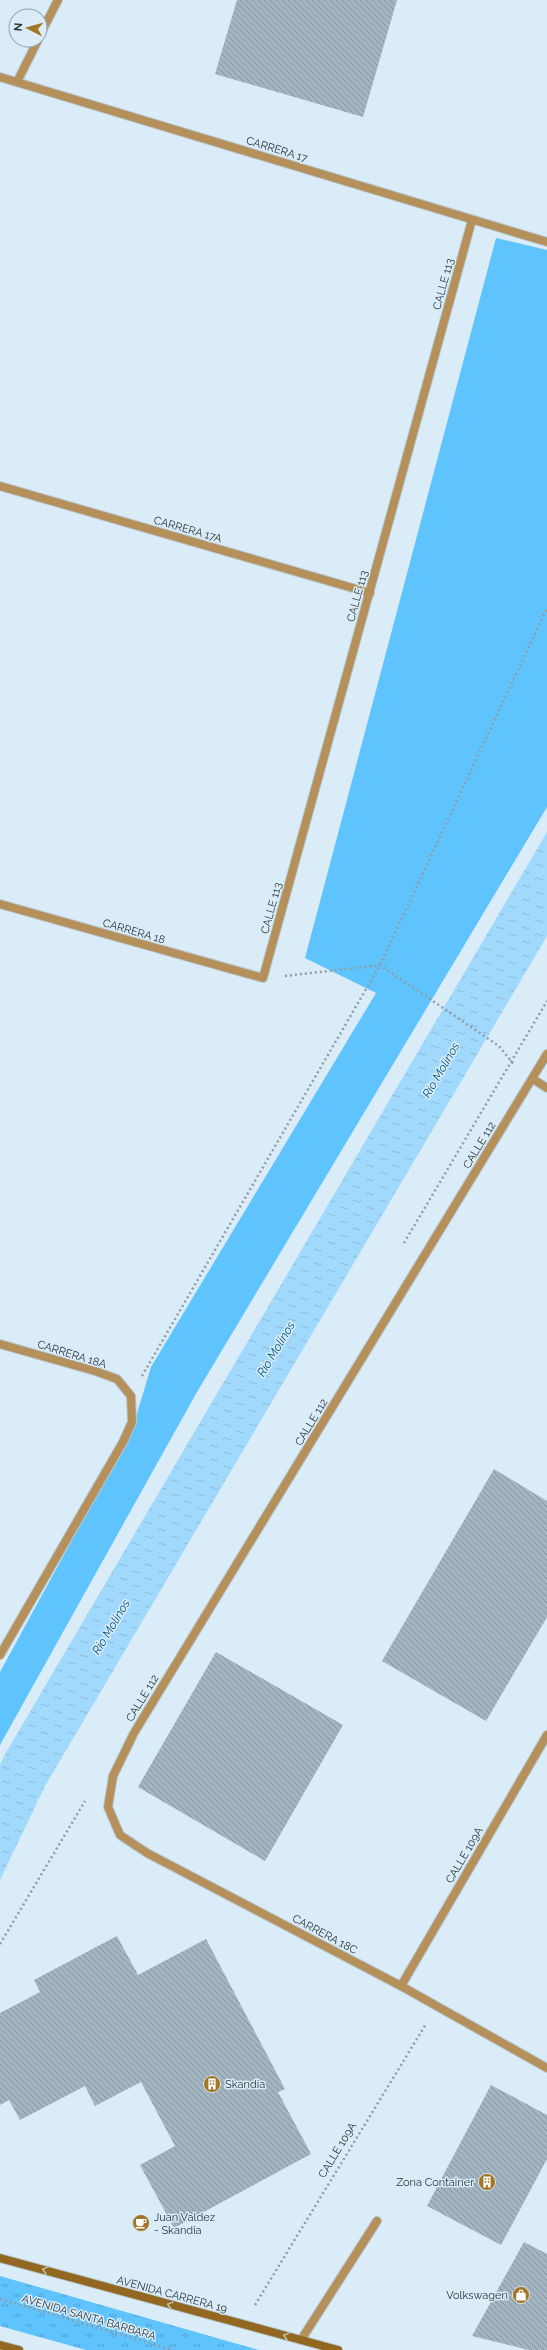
<svg xmlns="http://www.w3.org/2000/svg" width="547" height="2350" viewBox="0 0 547 2350" font-family="Raleway,sans-serif">
<defs>
<pattern id="grass-tufts" width="24" height="20" patternUnits="userSpaceOnUse"><rect width="24" height="20" fill="#5fc4fe"/><path d="M3 7l-1-3M5 7V3M7 7l1-3M15 17l-1-3M17 17v-4M19 17l1-3" fill="none" stroke="#4fa0cf"/></pattern>
<pattern id="water-ripples" width="26" height="14" patternUnits="userSpaceOnUse"><rect width="26" height="14" fill="#a1d9fc"/><path d="M2 4q2-2 4 0t4 0M15 11q2-2 4 0t4 0" fill="none" stroke="#8bbbd9"/></pattern>
<pattern id="building-back-hatch" width="6" height="6" patternUnits="userSpaceOnUse"><rect width="6" height="6" fill="#a3b5c1"/><path d="M-1 5l2 2M0 0l6 6M5-1l2 2" fill="none" stroke="#85949e"/></pattern>
</defs>
<rect width="100%" height="100%" fill="#d9ecf8"/>
<polygon fill="url(#grass-tufts)" points="0,2276 259,2350 86,2350 0,2326"/>
<polygon fill="#5fc4fe" points="496,238 547,250 547,807 197,1392 0,1745 0,1672 132,1430 151,1367 376,993 305,958"/>
<polygon fill="url(#water-ripples)" points="547,832 547,936 45,1786 0,1880 0,1765 4,1756"/>
<g fill="url(#building-back-hatch)">
<polygon points="237,0 397,0 363,117 215,74"/>
<polygon points="494,1469 547,1501 547,1617 486,1721 382,1661"/>
<polygon points="216,1652 343,1725 265,1861 138,1787"/>
<polygon points="117,1936 138,1975 206,1939 285,2089 278,2092 311,2154 174,2228 140,2165 175,2146 141,2082 95,2106 85,2086 20,2120 9,2100 0,2105 0,2013 40,1992 34,1980"/>
<polygon points="491,2085 547,2115 547,2159 501,2245 427,2206"/>
<polygon points="524,2242 547,2254 547,2350 529,2350 472,2336"/>
</g>
<g fill="none" stroke-linecap="round" stroke-linejoin="round">
<g stroke="#b7c8d2" stroke-width="10">
<polyline id="lane" points="301,2340 377,2221"/>
</g>
<g stroke="#b7c8d2" stroke-width="10">
<g id="street">
<polyline points="40,35 58,0"/>
<polyline points="0,77 547,242"/>
<polyline points="17,82 38,40"/>
<polyline points="0,486 370,593"/>
<polyline points="0,904 263,978 472,220"/>
<polyline points="547,1054 134,1733 113,1776 108,1807 120,1835 147,1853 401,1986 547,2068"/>
<polyline points="533,1079 547,1088"/>
<polyline points="0,1344 95,1371 117,1379 131,1396 132,1422 123,1442 0,1655"/>
<polyline points="401,1986 547,1735"/>
</g>
</g>
<g stroke="#b7c8d2" stroke-width="10">
<g id="secondary">
<polyline points="0,2258 338,2350"/>
<polyline points="0,2345 19,2350"/>
</g>
</g>
<g stroke="#8f9da5" stroke-width="2.5" stroke-dasharray="2 3" stroke-linecap="butt">
<polyline points="285,976 380,965 499,1046 515,1066"/>
<polyline points="404,1243 547,1001"/>
<polyline points="142,1376 380,965 547,608"/>
<polyline points="0,1944 85,1801"/>
<polyline points="0,2299 173,2350"/>
<polyline points="255,2305 426,2024"/>
</g>
<use href="#lane" stroke="#b5905b" stroke-width="8"/>
<use href="#street" stroke="#b5905b" stroke-width="8"/>
<use href="#secondary" stroke="#926720" stroke-width="8"/>
</g>
<defs><path id="oneway-chevron" d="M-2-3.5L2.5 0L-2 3.5" fill="none" stroke-width="1.6" stroke-linecap="round" stroke-linejoin="round"/></defs>
<g stroke="#c0bdac">
<use href="#oneway-chevron" transform="translate(45 2270) rotate(-165)"/>
<use href="#oneway-chevron" transform="translate(170 2305) rotate(-165)"/>
<use href="#oneway-chevron" transform="translate(286 2336) rotate(-165)"/>
</g>
<defs>
<g id="building-disc" transform="scale(0.9)"><circle r="9.5" fill="#a37527" stroke="#d9ecf8"/><path d="M-4-6H4V6H1V3H-1V6H-4ZM-2.5-4.3h1.7v1.8h-1.7ZM.8-4.3h1.7v1.8H.8ZM-2.5-1h1.7V.8h-1.7ZM.8-1h1.7V.8H.8Z" fill="#fff"/></g>
<g id="cafe-disc" transform="scale(0.9)"><circle r="9.5" fill="#a37527" stroke="#d9ecf8"/><path d="M-5.5-4.5H6V0H3Q3 3.5 0 3.5H-2.5Q-5.5 3.5-5.5 0ZM3-3.2v2h1.7v-2ZM-6 4.5H4V6H-6Z" fill="#fff"/></g>
<g id="shop-disc" transform="scale(0.9)"><circle r="9.5" fill="#a37527" stroke="#d9ecf8"/><path d="M-5-2.5h2.3a2.7 3.5 0 0 1 5.4 0H5L5.5 6h-11ZM-1.5-2.5h3a1.5 2.3 0 0 0-3 0Z" fill="#fff"/></g>
</defs>
<g fill-rule="evenodd">
<use href="#building-disc" x="212" y="2084"/>
<use href="#building-disc" x="487" y="2182"/>
<use href="#cafe-disc" x="141" y="2223"/>
<use href="#shop-disc" x="521" y="2295"/>
</g>
<g text-anchor="middle" stroke-width="3" stroke-linejoin="round" paint-order="stroke">
<g font-size="11" fill="#2e363a" stroke="#d9ecf8">
<text transform="translate(277 149) rotate(17)" y="4">CARRERA 17</text>
<text transform="translate(443 284) rotate(-75)" y="4">CALLE 113</text>
<text transform="translate(188 529) rotate(16)" y="4">CARRERA 17A</text>
<text transform="translate(357 596) rotate(-75)" y="4">CALLE 113</text>
<text transform="translate(271 908) rotate(-75)" y="4">CALLE 113</text>
<text transform="translate(134 931) rotate(16)" y="4">CARRERA 18</text>
<text transform="translate(479 1145) rotate(-59)" y="4">CALLE 112</text>
<text transform="translate(72 1354) rotate(17)" y="4">CARRERA 18A</text>
<text transform="translate(311 1422) rotate(-59)" y="4">CALLE 112</text>
<text transform="translate(142 1698) rotate(-59)" y="4">CALLE 112</text>
<text transform="translate(464 1855) rotate(-60)" y="4">CALLE 109A</text>
<text transform="translate(325 1934) rotate(28)" y="4">CARRERA 18C</text>
<text transform="translate(337 2150) rotate(-59)" y="4">CALLE 109A</text>
<text transform="translate(172 2294) rotate(15)" y="4">AVENIDA CARRERA 19</text>
<text transform="translate(89 2317) rotate(16)" y="4">AVENIDA SANTA BÁRBARA</text>
</g>
<g font-size="11" fill="#2e363a" stroke="#d9ecf8" text-anchor="start">
<text x="225" y="2088">Skandia</text>
<text x="474" y="2186" text-anchor="end">Zona Container</text>
<text x="154" y="2221">Juan Valdez<tspan x="154" dy="13">- Skandia</tspan></text>
<text x="508" y="2299" text-anchor="end">Volkswagen</text>
</g>
<g font-size="12" font-style="italic" fill="#00567c" stroke="#d9ecf8">
<text transform="translate(441 1070) rotate(-60)" y="4">Río Molinos</text>
<text transform="translate(276 1349) rotate(-59)" y="4">Río Molinos</text>
<text transform="translate(111 1627) rotate(-59)" y="4">Río Molinos</text>
</g>
</g>
<g transform="translate(28 28) rotate(276)"><circle r="19" fill="#d9ecf8" stroke="#95a3ac"/>
<path d="M0-3L7 15L0 10L-7 15Z" fill="#a37527"/>
<text y="-6" font-size="11" font-weight="bold" text-anchor="middle" fill="#2e363a">N</text>
</g>
</svg>
